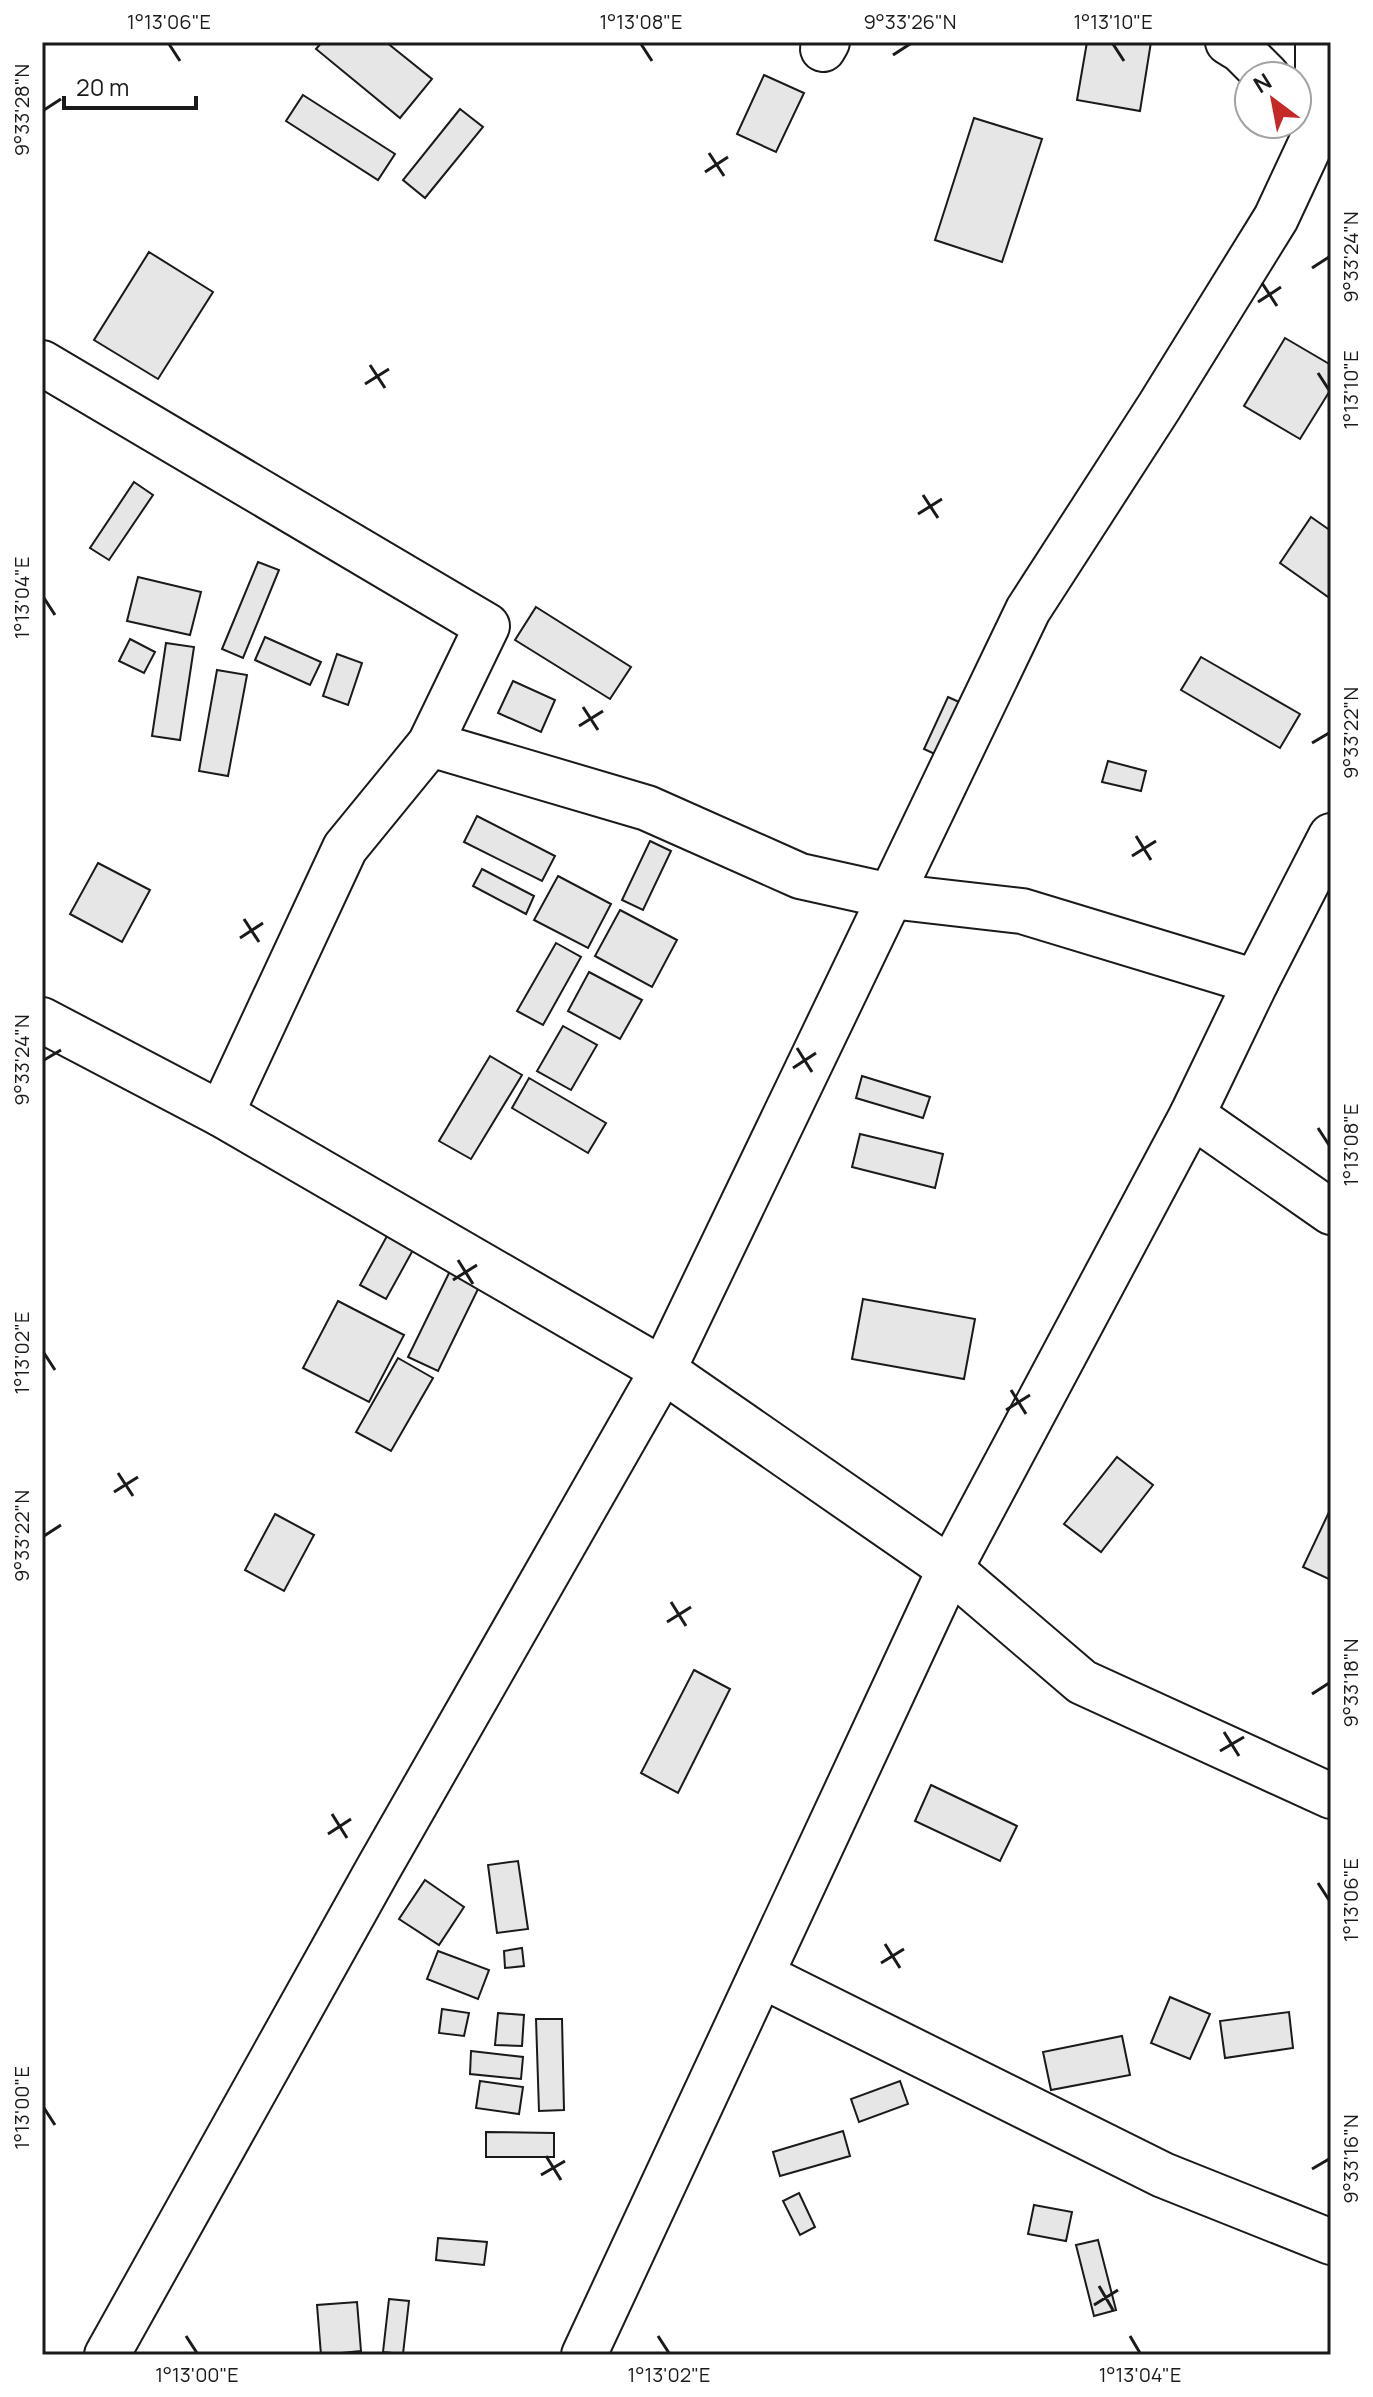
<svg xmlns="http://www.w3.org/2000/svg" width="1373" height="2397" viewBox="0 0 1373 2397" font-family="Manrope,sans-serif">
<rect width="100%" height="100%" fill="#fff"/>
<g fill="#e6e6e6" stroke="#1a1a1a" stroke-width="2">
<polygon points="322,42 386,42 432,79 400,118 316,49"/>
<polygon points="1087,42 1151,42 1140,111 1077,100"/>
<polygon points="764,75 804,93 776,152 737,134"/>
<polygon points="303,95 395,154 378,180 286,121"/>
<polygon points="460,109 483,127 425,198 403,180"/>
<polygon points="974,118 1042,139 1002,262 935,240"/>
<polygon points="149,252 213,292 158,379 94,340"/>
<polygon points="1285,338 1331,365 1331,389 1300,439 1244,406"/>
<polygon points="134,482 153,495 109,560 90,548"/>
<polygon points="1311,517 1331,531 1331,599 1280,563"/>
<polygon points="258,562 279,570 243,658 222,649"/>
<polygon points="138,577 201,592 190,635 127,621"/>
<polygon points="536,607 631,667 610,699 515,640"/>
<polygon points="265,637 321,662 310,685 255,660"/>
<polygon points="130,639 155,652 144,673 119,661"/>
<polygon points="166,643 194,647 180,740 152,736"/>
<polygon points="337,654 362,663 348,705 323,696"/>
<polygon points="1201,657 1300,714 1280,748 1181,690"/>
<polygon points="217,670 247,675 228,776 199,771"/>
<polygon points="513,681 555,700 541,732 498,713"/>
<polygon points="948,697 966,705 941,757 924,749"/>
<polygon points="1108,761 1146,771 1141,791 1102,782"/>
<polygon points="477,816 555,856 542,881 464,842"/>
<polygon points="650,841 671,851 643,910 622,900"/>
<polygon points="98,863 150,890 122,942 70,914"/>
<polygon points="482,869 534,896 526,914 473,886"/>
<polygon points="558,876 611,904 588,948 534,920"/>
<polygon points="620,910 677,940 652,987 595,956"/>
<polygon points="556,943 581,957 543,1025 517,1011"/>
<polygon points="589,972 642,1000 620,1039 568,1011"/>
<polygon points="563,1026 597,1045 571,1090 537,1071"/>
<polygon points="490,1056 522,1075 471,1159 439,1141"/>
<polygon points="862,1076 930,1097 923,1118 856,1098"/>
<polygon points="529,1078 606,1123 588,1153 512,1108"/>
<polygon points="860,1134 943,1154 935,1188 852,1167"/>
<polygon points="387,1236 413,1250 386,1299 360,1285"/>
<polygon points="450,1271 480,1285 438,1371 408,1357"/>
<polygon points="863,1299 975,1319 964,1379 852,1359"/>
<polygon points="338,1301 404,1335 369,1402 303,1368"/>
<polygon points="398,1358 433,1378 391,1451 356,1432"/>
<polygon points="1117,1457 1153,1485 1101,1552 1064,1524"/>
<polygon points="1330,1510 1331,1510 1331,1580 1303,1567"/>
<polygon points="275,1514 314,1535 284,1591 245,1570"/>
<polygon points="694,1670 730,1689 678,1793 641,1773"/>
<polygon points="931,1785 1017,1826 1000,1861 915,1821"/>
<polygon points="518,1861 528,1929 497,1933 488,1865"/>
<polygon points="425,1880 464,1907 439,1945 399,1919"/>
<polygon points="522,1948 524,1966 505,1968 504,1951"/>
<polygon points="438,1951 489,1970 478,1999 427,1979"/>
<polygon points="1170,1997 1210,2014 1190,2059 1151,2043"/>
<polygon points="442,2009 469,2013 464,2036 439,2033"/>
<polygon points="1289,2012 1293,2048 1225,2058 1220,2021"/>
<polygon points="498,2013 524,2015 522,2046 495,2045"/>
<polygon points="536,2019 562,2019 564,2110 539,2111"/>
<polygon points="1122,2036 1130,2075 1051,2090 1043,2052"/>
<polygon points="471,2051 523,2057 521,2079 470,2074"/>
<polygon points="480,2081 523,2087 519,2114 476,2108"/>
<polygon points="900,2081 908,2104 859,2122 851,2099"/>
<polygon points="843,2131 850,2156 780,2176 773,2152"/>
<polygon points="486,2132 554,2133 554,2157 486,2157"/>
<polygon points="799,2193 815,2227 800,2235 783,2201"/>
<polygon points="1034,2205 1072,2212 1066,2241 1028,2234"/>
<polygon points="438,2238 487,2242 484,2265 436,2260"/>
<polygon points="1098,2240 1116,2310 1094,2316 1076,2245"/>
<polygon points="389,2299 409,2301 403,2354 383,2352"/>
<polygon points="357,2302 361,2351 321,2355 317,2305"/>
</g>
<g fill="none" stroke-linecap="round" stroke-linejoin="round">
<g stroke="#1a1a1a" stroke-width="48">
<g id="minor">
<polyline points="1228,42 1241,50 1267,76"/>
<polyline points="823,49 827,42"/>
<polyline points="42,363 487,626 430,744 345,848 221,1114"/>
<polyline points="430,744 647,808 800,876 890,896 1022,911 1256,982 1331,836"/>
<polyline points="42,1020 221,1114 663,1370 950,1569 1082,1682 1331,1796"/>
<polyline points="1192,1115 1331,1212"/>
<polyline points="761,1975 1163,2175 1331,2242"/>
<polyline points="107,2355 377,1871 663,1370 1028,610 1159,407 1276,218 1318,128 1318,42"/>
<polyline points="584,2355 950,1569 1192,1115 1256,982"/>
</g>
</g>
<use href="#minor" stroke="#fff" stroke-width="44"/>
</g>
<path fill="none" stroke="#1a1a1a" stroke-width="3" d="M169,44L180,61M641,44L652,61M1113,44L1124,61M893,55L910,44M44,110L61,99M709,153L724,176M705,172L728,157M1312,268L1329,257M1262,283L1277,306M1258,302L1281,287M370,365L385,388M1318,373L1329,390M365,384L389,369M923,495L938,518M918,514L942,499M44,598L55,615M583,707L598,730M579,726L603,711M1312,743L1329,733M1136,836L1151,860M1132,856L1156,841M244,919L259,942M240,938L263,923M797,1048L812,1072M44,1060L61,1050M793,1068L816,1053M1318,1128L1329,1145M458,1260L473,1284M453,1280L477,1265M44,1353L55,1370M1011,1390L1026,1414M1006,1410L1030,1395M118,1473L133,1496M114,1492L138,1477M44,1536L61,1525M671,1602L686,1626M667,1622L691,1607M1312,1694L1329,1683M1224,1732L1239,1756M1220,1751L1244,1737M332,1814L347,1838M328,1834L351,1819M1318,1883L1329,1900M885,1944L900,1968M881,1963L904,1949M44,2108L55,2125M546,2156L561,2180M1312,2169L1329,2159M541,2175L565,2161M1099,2286L1113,2310M1094,2305L1118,2290M186,2336L197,2353M658,2336L669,2353M1130,2336L1140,2353"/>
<rect width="1373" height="2397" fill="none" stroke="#ffffff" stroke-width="88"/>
<g transform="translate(1273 100) rotate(328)"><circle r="38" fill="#ffffff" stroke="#a3a3a3" stroke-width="2"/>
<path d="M0-6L14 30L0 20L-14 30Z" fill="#c62828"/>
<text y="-12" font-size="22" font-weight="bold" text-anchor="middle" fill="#1a1a1a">N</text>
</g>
<path d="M64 96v12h132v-12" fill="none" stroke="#1a1a1a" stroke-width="4"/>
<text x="76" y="96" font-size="24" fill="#1a1a1a" stroke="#ffffff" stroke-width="6" paint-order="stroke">20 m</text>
<rect x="44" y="44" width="1285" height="2309" fill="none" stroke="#1a1a1a" stroke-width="3"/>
<g font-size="20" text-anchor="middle" fill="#1a1a1a">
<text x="169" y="29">1°13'06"E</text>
<text x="641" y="29">1°13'08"E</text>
<text x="910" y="29">9°33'26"N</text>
<text x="1113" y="29">1°13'10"E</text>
<text transform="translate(22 110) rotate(-90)" y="7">9°33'28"N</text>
<text transform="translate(1351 257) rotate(-90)" y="7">9°33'24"N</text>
<text transform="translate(1351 390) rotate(-90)" y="7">1°13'10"E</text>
<text transform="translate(22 598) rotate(-90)" y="7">1°13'04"E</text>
<text transform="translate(1351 733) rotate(-90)" y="7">9°33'22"N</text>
<text transform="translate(22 1060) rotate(-90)" y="7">9°33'24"N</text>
<text transform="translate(1351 1145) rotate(-90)" y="7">1°13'08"E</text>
<text transform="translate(22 1353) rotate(-90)" y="7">1°13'02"E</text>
<text transform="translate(22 1536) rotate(-90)" y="7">9°33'22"N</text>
<text transform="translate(1351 1683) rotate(-90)" y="7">9°33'18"N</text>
<text transform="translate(1351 1900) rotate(-90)" y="7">1°13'06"E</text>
<text transform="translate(22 2108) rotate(-90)" y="7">1°13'00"E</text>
<text transform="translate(1351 2159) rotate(-90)" y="7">9°33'16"N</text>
<text x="197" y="2382">1°13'00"E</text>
<text x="669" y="2382">1°13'02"E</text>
<text x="1140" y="2382">1°13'04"E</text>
</g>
</svg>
